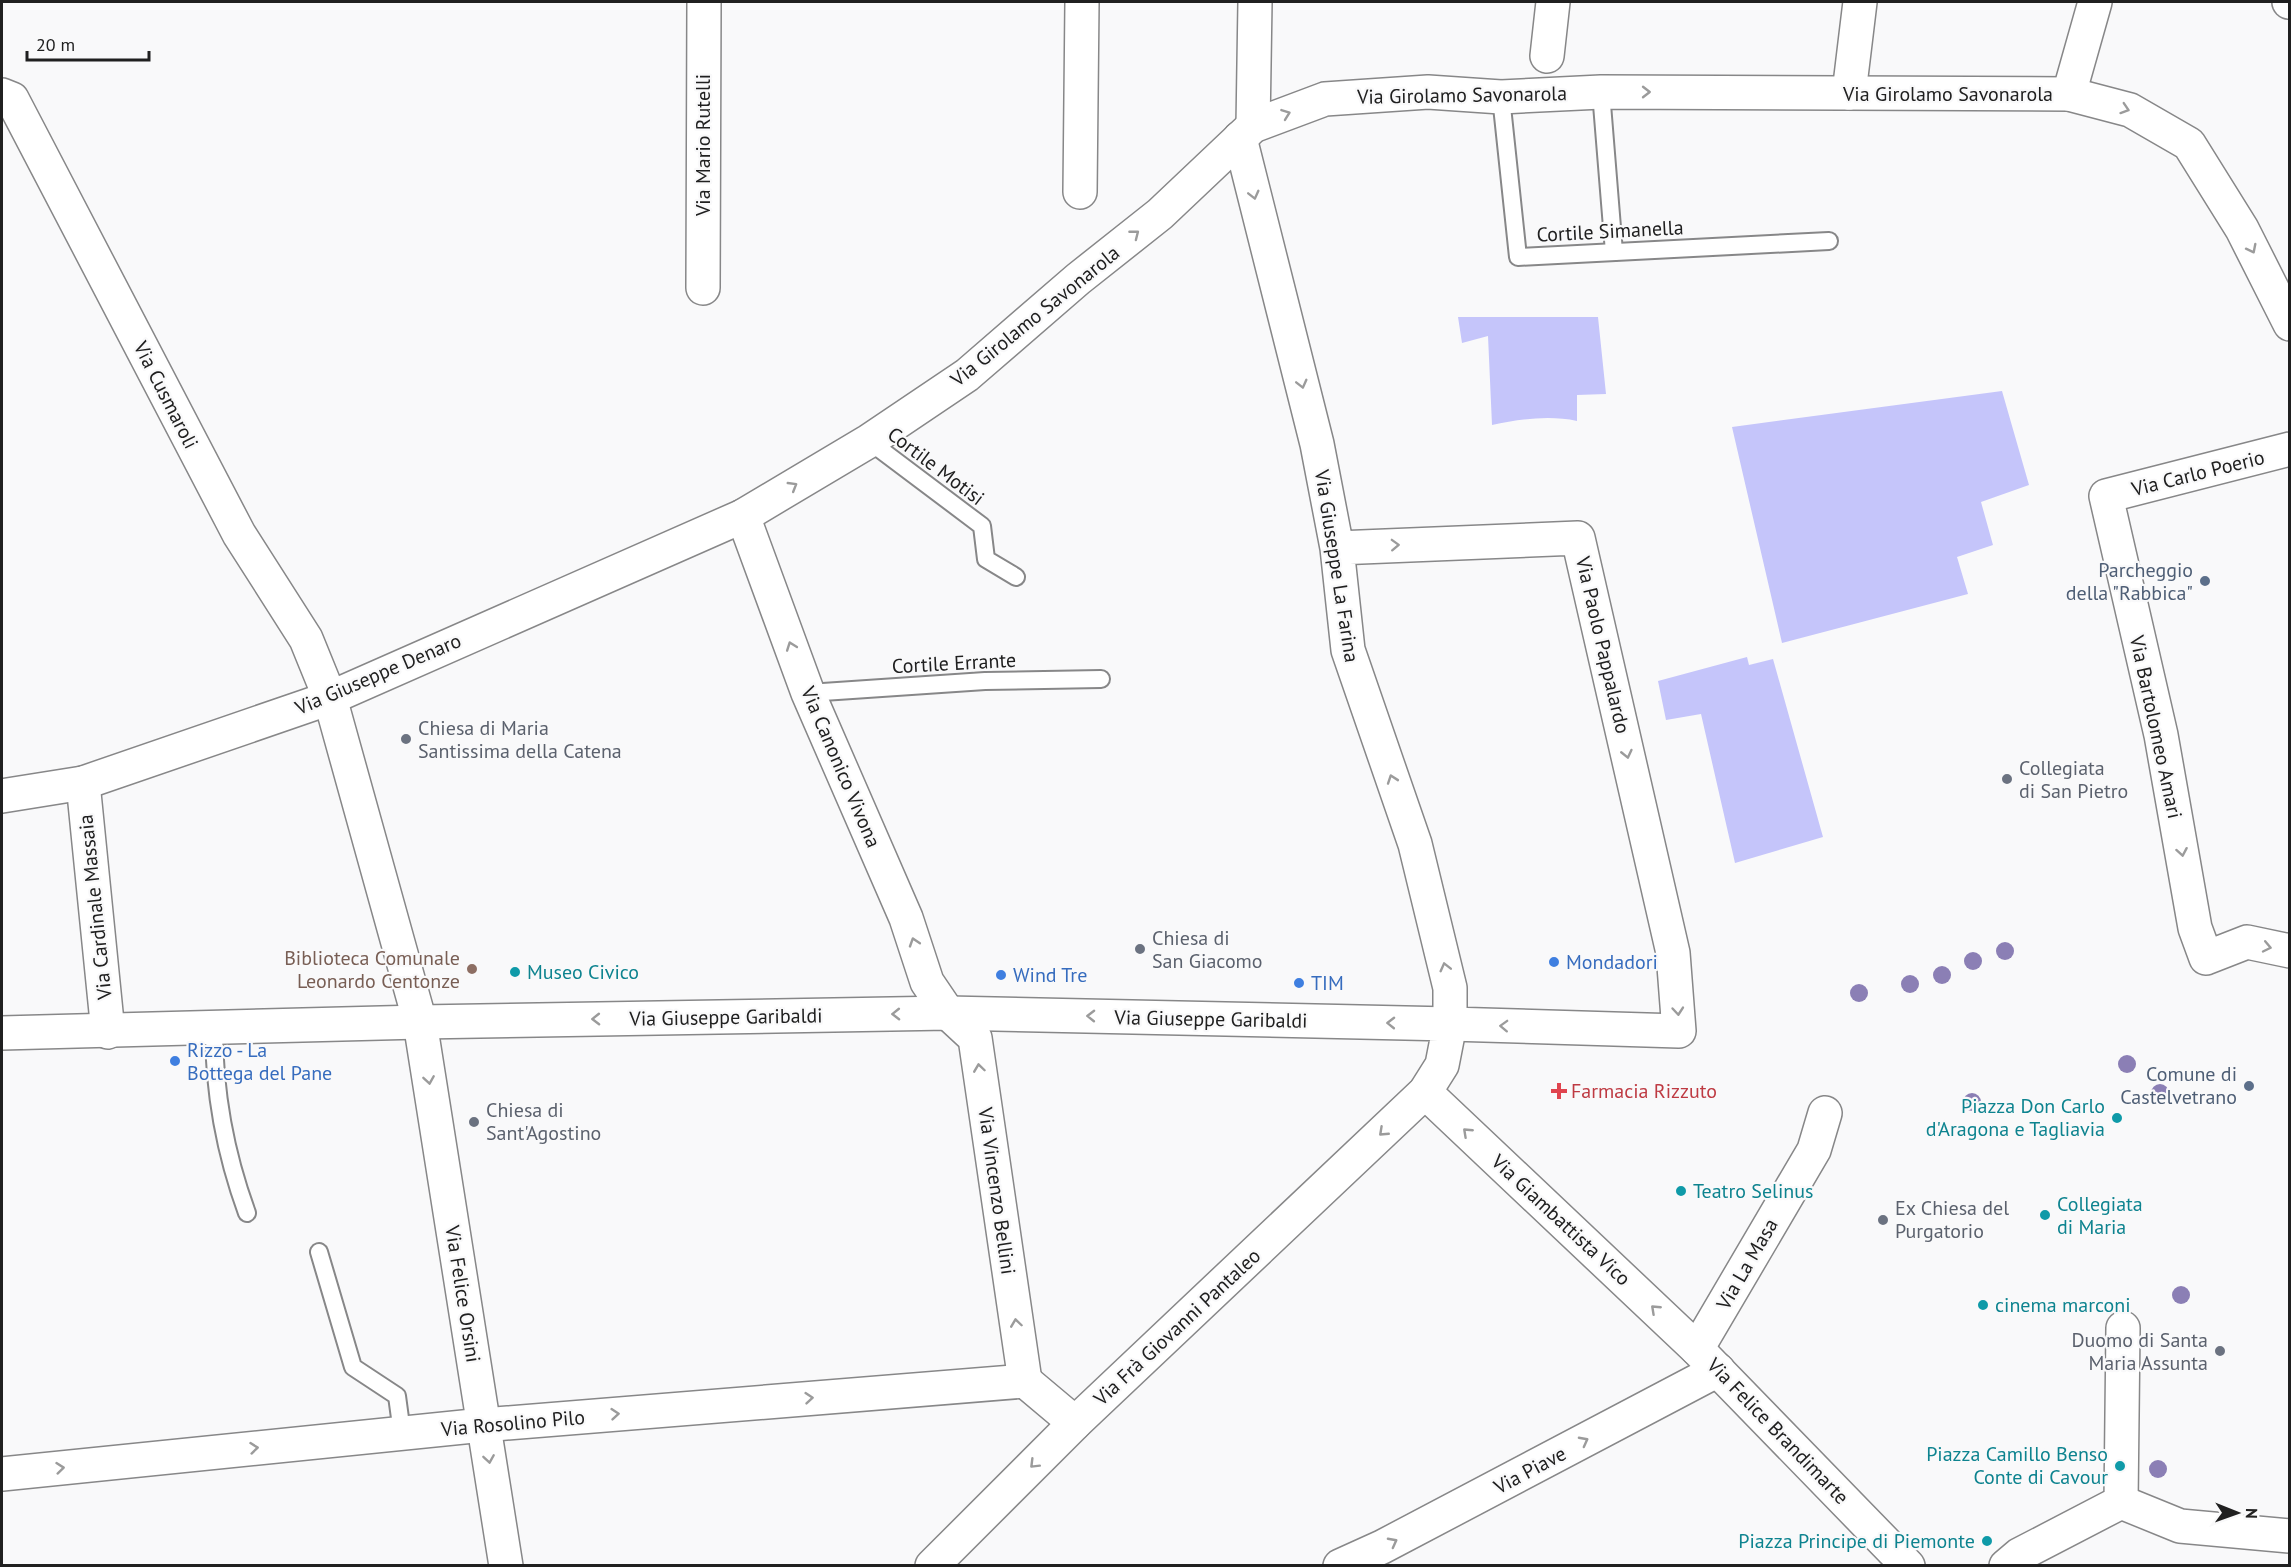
<svg xmlns="http://www.w3.org/2000/svg" width="2291" height="1567" viewBox="0 0 2291 1567" font-family="'PT Sans',sans-serif">
<rect width="100%" height="100%" fill="#f9f9fa"/>
<g fill="#c5c5fa">
<path d="M1458,317H1598L1606,394L1577,395V421C1550,415 1519,419 1492,425L1488,336L1462,343Z"/>
<polygon points="2002,391 2029,485 1981,502 1993,545 1957,557 1968,594 1782,643 1732,427"/>
<polygon points="1747,657 1749,665 1773,659 1823,837 1735,863 1701,714 1666,720 1658,681"/>
</g>
<g fill="none" stroke-linecap="round" stroke-linejoin="round">
<g stroke="#878788" stroke-width="20">
<g id="lane">
<polyline points="1601,92 1614,252"/>
<polyline points="1501,97 1518,257 1829,241"/>
<polyline points="869,441 982,526 986,559 1016,577"/>
<polyline points="808,693 985,681 1101,679"/>
<path d="M214,1029C214,1091 225,1153 247,1213"/>
<polyline points="319,1252 353,1367 397,1396 402,1433"/>
</g>
</g>
<g stroke="#878788" stroke-width="36">
<g id="street">
<polyline points="2289,2 2290,2"/>
<polyline points="1547,56 1553,2"/>
<polyline points="1849,93 1860,2"/>
<polyline points="2069,94 2095,2"/>
<polyline points="2,95 12,99 239,534 306,639 330,698 420,1022 506,1566"/>
<polyline points="1253,126 1255,2"/>
<polyline points="1240,138 1317,444 1337,548 1348,650 1415,844 1450,988 1450,1024 1679,1031 1673,953 1578,538 1337,548"/>
<polyline points="1080,192 1082,2"/>
<polyline points="703,288 704,2"/>
<polyline points="2290,449 2106,496 2161,735 2195,928 2206,958 2247,942 2290,951"/>
<polyline points="743,516 808,693 906,918 927,982 948,1013 975,1038 1025,1381"/>
<polyline points="83,783 108,1032"/>
<polyline points="2,796 83,783 330,698 743,516 869,441 967,375 1078,279 1160,214 1253,126 1325,99 1428,92 1501,97 1601,92 2069,94 2130,110 2189,144 2242,229 2290,324"/>
<polyline points="1697,1349 1814,1150 1825,1113"/>
<polyline points="1025,1381 1075,1423"/>
<polyline points="2,1474 483,1425 1025,1381"/>
<polyline points="2121,1502 2180,1526 2290,1536"/>
<polyline points="1340,1566 1382,1547 1718,1370"/>
<polyline points="2006,1566 2019,1555 2121,1502 2123,1328"/>
</g>
</g>
<g stroke="#878788" stroke-width="36">
<g id="secondary">
<polyline points="2,1033 420,1022 948,1013 1450,1024 1442,1065 1425,1092 1075,1423 932,1566"/>
<polyline points="1425,1092 1697,1349 1908,1566"/>
</g>
</g>
<use href="#lane" stroke="#fff" stroke-width="16"/>
<use href="#street" stroke="#fff" stroke-width="33"/>
<use href="#secondary" stroke="#fff" stroke-width="33"/>
</g>
<g fill="#8b7fb5">
<circle cx="2005" cy="951" r="9"/>
<circle cx="1973" cy="961" r="9"/>
<circle cx="1942" cy="975" r="9"/>
<circle cx="1910" cy="984" r="9"/>
<circle cx="1859" cy="993" r="9"/>
<circle cx="2127" cy="1064" r="9"/>
<circle cx="2160" cy="1093" r="9"/>
<circle cx="1972" cy="1102" r="9"/>
<circle cx="2181" cy="1295" r="9"/>
<circle cx="2158" cy="1469" r="9"/>
</g>
<defs><path id="oneway-chevron" d="M-2-3.5L2.5 0L-2 3.5" fill="none" stroke-width="1.6" stroke-linecap="round" stroke-linejoin="round" transform="scale(1.5)"/></defs>
<g stroke="#9b9b9b">
<use href="#oneway-chevron" transform="translate(1646 92)"/>
<use href="#oneway-chevron" transform="translate(2125 109) rotate(18)"/>
<use href="#oneway-chevron" transform="translate(1286 114) rotate(-20)"/>
<use href="#oneway-chevron" transform="translate(1254 195) rotate(76)"/>
<use href="#oneway-chevron" transform="translate(1135 234) rotate(-38)"/>
<use href="#oneway-chevron" transform="translate(2252 249) rotate(63)"/>
<use href="#oneway-chevron" transform="translate(1302 384) rotate(76)"/>
<use href="#oneway-chevron" transform="translate(793 486) rotate(-31)"/>
<use href="#oneway-chevron" transform="translate(1395 545) rotate(-2)"/>
<use href="#oneway-chevron" transform="translate(791 646) rotate(-110)"/>
<use href="#oneway-chevron" transform="translate(1627 754) rotate(77)"/>
<use href="#oneway-chevron" transform="translate(1392 779) rotate(-109)"/>
<use href="#oneway-chevron" transform="translate(2182 852) rotate(80)"/>
<use href="#oneway-chevron" transform="translate(914 942) rotate(-108)"/>
<use href="#oneway-chevron" transform="translate(2267 947) rotate(12)"/>
<use href="#oneway-chevron" transform="translate(1445 967) rotate(-104)"/>
<use href="#oneway-chevron" transform="translate(1678 1011) rotate(85)"/>
<use href="#oneway-chevron" transform="translate(896 1014) rotate(179)"/>
<use href="#oneway-chevron" transform="translate(1091 1016) rotate(-179)"/>
<use href="#oneway-chevron" transform="translate(596 1019) rotate(179)"/>
<use href="#oneway-chevron" transform="translate(1391 1023) rotate(-179)"/>
<use href="#oneway-chevron" transform="translate(1504 1026) rotate(-178)"/>
<use href="#oneway-chevron" transform="translate(979 1068) rotate(-98)"/>
<use href="#oneway-chevron" transform="translate(429 1080) rotate(81)"/>
<use href="#oneway-chevron" transform="translate(1383 1132) rotate(137)"/>
<use href="#oneway-chevron" transform="translate(1467 1132) rotate(-137)"/>
<use href="#oneway-chevron" transform="translate(1655 1309) rotate(-137)"/>
<use href="#oneway-chevron" transform="translate(1016 1323) rotate(-98)"/>
<use href="#oneway-chevron" transform="translate(809 1398) rotate(-5)"/>
<use href="#oneway-chevron" transform="translate(615 1414) rotate(-5)"/>
<use href="#oneway-chevron" transform="translate(1584 1441) rotate(-28)"/>
<use href="#oneway-chevron" transform="translate(254 1448) rotate(-6)"/>
<use href="#oneway-chevron" transform="translate(489 1459) rotate(81)"/>
<use href="#oneway-chevron" transform="translate(1034 1464) rotate(135)"/>
<use href="#oneway-chevron" transform="translate(60 1468) rotate(-6)"/>
<use href="#oneway-chevron" transform="translate(1393 1542) rotate(-28)"/>
</g>
<g fill="#5c6f8a" stroke="#f9f9fa" stroke-width="2">
<circle cx="2205" cy="581" r="6"/>
<circle cx="2249" cy="1086" r="6"/>
</g>
<g fill="#6b7280" stroke="#f9f9fa" stroke-width="2">
<circle cx="406" cy="739" r="6"/>
<circle cx="2007" cy="779" r="6"/>
<circle cx="1140" cy="949" r="6"/>
<circle cx="474" cy="1122" r="6"/>
<circle cx="1883" cy="1220" r="6"/>
<circle cx="2220" cy="1351" r="6"/>
</g>
<g fill="#3f7fe0" stroke="#f9f9fa" stroke-width="2">
<circle cx="1554" cy="962" r="6"/>
<circle cx="1001" cy="975" r="6"/>
<circle cx="1299" cy="983" r="6"/>
<circle cx="175" cy="1061" r="6"/>
</g>
<circle fill="#8d6e63" stroke="#f9f9fa" stroke-width="2" cx="472" cy="969" r="6"/>
<g fill="#0f9aa8" stroke="#f9f9fa" stroke-width="2">
<circle cx="515" cy="972" r="6"/>
<circle cx="2117" cy="1118" r="6"/>
<circle cx="1681" cy="1191" r="6"/>
<circle cx="2045" cy="1215" r="6"/>
<circle cx="1983" cy="1305" r="6"/>
<circle cx="2120" cy="1466" r="6"/>
<circle cx="1987" cy="1541" r="6"/>
</g>
<path fill="#e0444e" stroke="#f9f9fa" stroke-width="2" d="M1556 1082h6v6h6v6h-6v6h-6v-6h-6v-6h6z"/>
<g text-anchor="middle" stroke-width="4.5" stroke-linejoin="round" paint-order="stroke">
<g font-size="20" fill="#202020" stroke="#f9f9fa">
<text x="1948" y="101">Via Girolamo Savonarola</text>
<text transform="translate(1462 95) rotate(-1)" y="7">Via Girolamo Savonarola</text>
<text transform="translate(703 145) rotate(-90)" y="7">Via Mario Rutelli</text>
<text transform="translate(1610 231) rotate(-3)" y="7">Cortile Simanella</text>
<text transform="translate(1035 316) rotate(-39)" y="7">Via Girolamo Savonarola</text>
<text transform="translate(166 395) rotate(63)" y="7">Via Cusmaroli</text>
<text transform="translate(936 466) rotate(37)" y="7">Cortile Motisi</text>
<text transform="translate(2198 473) rotate(-14)" y="7">Via Carlo Poerio</text>
<text transform="translate(1337 566) rotate(81)" y="7">Via Giuseppe La Farina</text>
<text transform="translate(1603 645) rotate(77)" y="7">Via Paolo Pappalardo</text>
<text transform="translate(954 663) rotate(-3)" y="7">Cortile Errante</text>
<text transform="translate(378 674) rotate(-23)" y="7">Via Giuseppe Denaro</text>
<text transform="translate(2156 727) rotate(78)" y="7">Via Bartolomeo Amari</text>
<text transform="translate(841 767) rotate(67)" y="7">Via Canonico Vivona</text>
<text transform="translate(95 907) rotate(-96)" y="7">Via Cardinale Massaia</text>
<text transform="translate(726 1017) rotate(-1)" y="7">Via Giuseppe Garibaldi</text>
<text transform="translate(1211 1019) rotate(1)" y="7">Via Giuseppe Garibaldi</text>
<text transform="translate(997 1191) rotate(82)" y="7">Via Vincenzo Bellini</text>
<text transform="translate(1561 1220) rotate(43)" y="7">Via Giambattista Vico</text>
<text transform="translate(1747 1264) rotate(-60)" y="7">Via La Masa</text>
<text transform="translate(463 1294) rotate(81)" y="7">Via Felice Orsini</text>
<text transform="translate(1177 1327) rotate(-43)" y="7">Via Frà Giovanni Pantaleo</text>
<text transform="translate(513 1423) rotate(-5)" y="7">Via Rosolino Pilo</text>
<text transform="translate(1778 1431) rotate(46)" y="7">Via Felice Brandimarte</text>
<text transform="translate(1530 1470) rotate(-28)" y="7">Via Piave</text>
</g>
<g font-size="20" fill="#4e5e75" stroke="#f9f9fa" text-anchor="end">
<text x="2193" y="577">Parcheggio<tspan x="2193" dy="23">della "Rabbica"</tspan></text>
<text x="2237" y="1081">Comune di<tspan x="2237" dy="23">Castelvetrano</tspan></text>
</g>
<g font-size="20" fill="#5b616d" stroke="#f9f9fa" text-anchor="start">
<text x="418" y="735">Chiesa di Maria<tspan x="418" dy="23">Santissima della Catena</tspan></text>
<text x="2019" y="775">Collegiata<tspan x="2019" dy="23">di San Pietro</tspan></text>
<text x="1152" y="945">Chiesa di<tspan x="1152" dy="23">San Giacomo</tspan></text>
<text x="486" y="1117">Chiesa di<tspan x="486" dy="23">Sant'Agostino</tspan></text>
<text x="1895" y="1215">Ex Chiesa del<tspan x="1895" dy="23">Purgatorio</tspan></text>
<text x="2208" y="1347" text-anchor="end">Duomo di Santa<tspan x="2208" dy="23">Maria Assunta</tspan></text>
</g>
<g font-size="20" fill="#785e54" stroke="#f9f9fa" text-anchor="end">
<text x="460" y="965">Biblioteca Comunale<tspan x="460" dy="23">Leonardo Centonze</tspan></text>
</g>
<g font-size="20" fill="#366cbe" stroke="#f9f9fa" text-anchor="start">
<text x="1566" y="969">Mondadori</text>
<text x="1013" y="982">Wind Tre</text>
<text x="1311" y="990">TIM</text>
<text x="187" y="1057">Rizzo - La<tspan x="187" dy="23">Bottega del Pane</tspan></text>
</g>
<g font-size="20" fill="#0d838f" stroke="#f9f9fa" text-anchor="start">
<text x="527" y="979">Museo Civico</text>
<text x="2105" y="1113" text-anchor="end">Piazza Don Carlo<tspan x="2105" dy="23">d'Aragona e Tagliavia</tspan></text>
<text x="1693" y="1198">Teatro Selinus</text>
<text x="2057" y="1211">Collegiata<tspan x="2057" dy="23">di Maria</tspan></text>
<text x="1995" y="1312">cinema marconi</text>
<text x="2108" y="1461" text-anchor="end">Piazza Camillo Benso<tspan x="2108" dy="23">Conte di Cavour</tspan></text>
<text x="1975" y="1548" text-anchor="end">Piazza Principe di Piemonte</text>
</g>
<g font-size="20" fill="#be3a42" stroke="#f9f9fa" text-anchor="start">
<text x="1571" y="1098">Farmacia Rizzuto</text>
</g>
</g>
<rect width="2291" height="1567" fill="none" stroke="#202020" stroke-width="6"/>
<g transform="translate(2237 1513) rotate(91)" stroke="#f9f9fa" stroke-width="4.5" paint-order="stroke">
<path d="M0-4.5L10 22L0 15L-10 22Z" fill="#202020"/>
<text y="-9" font-size="16" font-weight="bold" text-anchor="middle" fill="#202020">N</text>
</g>
<path d="M27 51v9h122v-9" fill="none" stroke="#202020" stroke-width="3"/>
<text x="36" y="51" font-size="18" fill="#202020" stroke="#f9f9fa" stroke-width="4.5" paint-order="stroke">20 m</text>
</svg>
